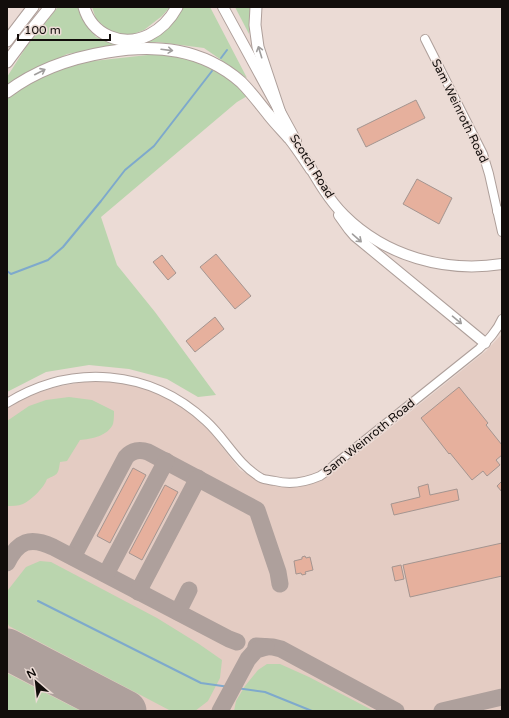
<svg xmlns="http://www.w3.org/2000/svg" width="509" height="718" viewBox="0 0 509 718" font-family="'Varela Round',sans-serif">
<rect width="100%" height="100%" fill="#ebdbd5"/>
<polygon fill="#e4ccc3" points="502,334 502,711 7,711 7,408 30,395 56,387 83,382 108,381 131,384 152,391 174,401 193,415 212,434 240,470 263,483 280,485 302,486 321,481 380,436 486,351"/>
<g fill="#bad5ae">
<polygon points="58,7 77,7 86,22 96,37 122,45 67,54 19,80 7,87 7,77 26,47"/>
<polygon points="92,7 170,7 162,16 144,30 128,36 110,32 96,19"/>
<polygon points="182,7 210,7 247,78 204,48 157,42 137,45 171,26"/>
<polygon points="235,7 251,7 249,34"/>
<polygon points="166,53 214,67 249,95 237,102 101,217 117,265 155,312 216,395 198,397 167,379 129,369 89,365 46,372 7,392 7,99 16,89 75,63"/>
<path d="M69,397L92,400L114,411C114,415 114,420 113,424C108,436 91,439 80,440L67,461L60,462C58,475 58,474 47,479C44,488 31,500 23,504C18,506 12,506 7,506V421L29,406L46,400Z"/>
<polygon points="40,561 51,562 157,618 199,644 222,660 220,678 208,701 195,711 171,711 9,626 7,622 8,590 26,567"/>
<polygon points="267,664 280,664 309,677 374,711 234,711 236,701 245,686 258,670"/>
<polygon points="7,673 71,706 81,711 7,711"/>
</g>
<g fill="none" stroke-linecap="round" stroke-linejoin="round">
<g stroke="#7ea9cc" stroke-width="2">
<polyline points="221,58 227,50"/>
<polyline points="7,271 11,274 48,260 63,247 101,201 125,170 154,146 212,71"/>
<polyline points="38,601 201,683 265,692 312,711"/>
</g>
<g stroke="#aea09c" stroke-width="17">
<path d="M73,557L126,457C132,450 140,449 148,452L257,510L278,572L280,584"/>
<path d="M7,563C18,541 30,536 53,547L229,639L237,642"/>
<polyline points="106,574 166,461"/>
<polyline points="138,592 198,478"/>
<polyline points="178,612 189,590"/>
<polyline points="256,646 273,647 281,649 396,711"/>
<polyline points="220,711 248,659 256,650 266,647"/>
<polyline points="442,711 502,697"/>
</g>
<polyline stroke="#aea09c" stroke-width="41" points="7,649 126,711"/>
</g>
<g fill="#e6b09d" stroke="#a49590">
<polygon points="416,100 425,118 366,147 357,129"/>
<polygon points="417,179 452,198 439,224 403,204"/>
<polygon points="216,254 251,296 235,309 200,267"/>
<polygon points="162,255 176,273 168,280 153,262"/>
<polygon points="215,317 224,329 195,352 186,341"/>
<polygon points="459,387 488,423 486,425 502,445 502,455 496,460 500,465 487,476 483,471 472,480 450,453 449,454 421,418"/>
<polygon points="133,468 146,475 110,543 97,536"/>
<polygon points="502,481 502,492 497,486"/>
<polygon points="428,484 430,495 457,489 459,500 394,515 391,504 420,497 418,487"/>
<polygon points="165,485 178,492 142,560 129,553"/>
<polygon points="502,543 502,576 410,597 403,565"/>
<polygon points="305,556 306,558 310,557 313,570 305,572 306,574 302,575 301,573 296,574 294,561 302,559 302,557"/>
<polygon points="401,565 404,579 395,581 392,567"/>
</g>
<g fill="none" stroke-linecap="round" stroke-linejoin="round">
<g stroke="#ae9f9a" stroke-width="10">
<g id="minor">
<polyline points="425,39 483,154 489,174 502,232"/>
<path d="M7,403C72,363 150,369 206,421C226,439 237,464 261,478C265,480 271,480 275,481C290,485 306,482 320,476C325,473 330,469 334,465L479,349C488,340 497,331 502,319"/>
</g>
</g>
<g stroke="#ae9f9a" stroke-width="12">
<g id="major">
<polyline points="223,7 296,141"/>
<path d="M307,162C318,181 329,200 344,215C385,256 445,273 502,264"/>
<polyline points="498,211 502,212"/>
<polyline points="339,215 349,229 355,236 485,343"/>
</g>
</g>
<g stroke="#ae9f9a" stroke-width="13">
<g id="highway">
<path d="M84,7C92,35 122,48 149,35C161,29 171,18 177,7"/>
<polyline points="256,7 255,25 258,47 281,116"/>
<polyline points="7,41 33,7"/>
<polyline points="7,62 25,38 50,7"/>
<path d="M7,92C36,70 71,58 107,52C156,44 202,48 241,82C251,92 259,103 268,114C275,123 283,131 290,139C298,149 304,159 311,169"/>
</g>
</g>
<use href="#minor" stroke="#fff" stroke-width="8"/>
<use href="#major" stroke="#fff" stroke-width="10"/>
<use href="#highway" stroke="#fff" stroke-width="11"/>
</g>
<defs><path id="oneway-shaft" d="M-6 0H5M1.5-3L5.5 0L1.5 3" fill="none" stroke-width="1.6" stroke-linecap="round" stroke-linejoin="round"/></defs>
<g stroke="#a09e9d">
<use href="#oneway-shaft" transform="translate(167 50) rotate(7)"/>
<use href="#oneway-shaft" transform="translate(260 52) rotate(-107)"/>
<use href="#oneway-shaft" transform="translate(40 72) rotate(-27)"/>
<use href="#oneway-shaft" transform="translate(357 238) rotate(41)"/>
<use href="#oneway-shaft" transform="translate(457 320) rotate(40)"/>
</g>
<g text-anchor="middle" stroke-width="3.5" stroke-linejoin="round" paint-order="stroke">
<g font-size="12" fill="#120d0b" stroke="#ebdbd5">
<text transform="translate(460 111) rotate(64)" y="4">Sam Weinroth Road</text>
<text transform="translate(312 166) rotate(58)" y="4">Scotch Road</text>
<text transform="translate(369 437) rotate(-39)" y="4">Sam Weinroth Road</text>
</g>
</g>
<rect width="509" height="718" fill="none" stroke="#120d0b" stroke-width="16"/>
<g transform="translate(36 682) rotate(332)" stroke="#ebdbd5" stroke-width="3" paint-order="stroke">
<path d="M0-3L7 15L0 10L-7 15Z" fill="#120d0b"/>
<text y="-6" font-size="11" font-weight="bold" text-anchor="middle" fill="#120d0b">N</text>
</g>
<path d="M18 34v6h92v-6" fill="none" stroke="#120d0b" stroke-width="2"/>
<text x="24" y="34" font-size="12" fill="#120d0b" stroke="#ebdbd5" stroke-width="3" paint-order="stroke">100 m</text>
</svg>
